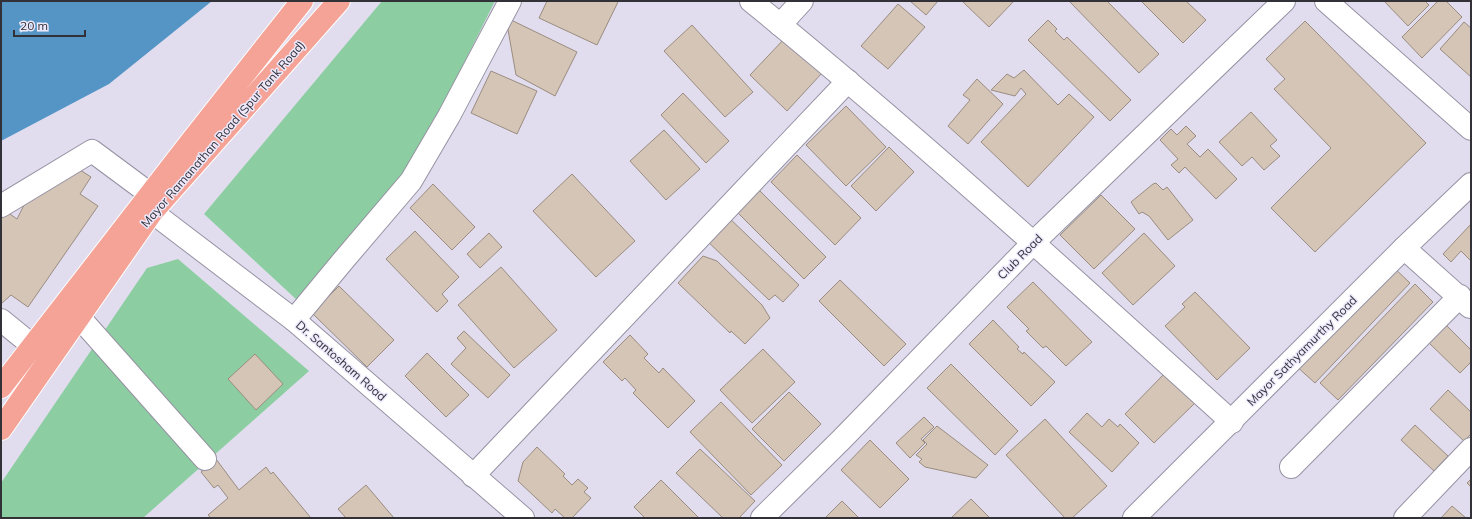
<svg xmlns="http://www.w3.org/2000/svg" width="1472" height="519" viewBox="0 0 1472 519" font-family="Mulish,sans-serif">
<rect width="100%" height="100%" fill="#e1ddef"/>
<g fill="#8ccea1">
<polygon points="382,1 495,1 400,191 297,300 204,214"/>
<polygon points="178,259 309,371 143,518 1,518 1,483 147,268"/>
</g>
<polygon fill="#5595c6" points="1,1 212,1 109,84 1,141"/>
<g fill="#d4c5b7" stroke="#9a8c7f">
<polygon points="547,1 615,1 618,2 597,45 539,18"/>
<polygon points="910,1 938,1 926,15"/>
<polygon points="962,1 1014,1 989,27"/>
<polygon points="1069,1 1107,1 1159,54 1139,73"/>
<polygon points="1141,1 1186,1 1206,20 1183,43"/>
<polygon points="1384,1 1425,1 1429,5 1408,26"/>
<polygon points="1438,1 1446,1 1462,17 1422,58 1402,37"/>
<polygon points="898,4 925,27 888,69 861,46"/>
<polygon points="509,19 577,52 555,96 516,75 507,24"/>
<polygon points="1048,20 1057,29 1055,31 1064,40 1067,37 1131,100 1110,121 1028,40"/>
<polygon points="1305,21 1426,143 1315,252 1271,208 1331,148 1274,89 1285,79 1266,59"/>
<polygon points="1464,22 1471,28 1471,77 1440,49"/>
<polygon points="692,25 753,92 725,117 664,51"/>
<polygon points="785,38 822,73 787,111 750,75"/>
<polygon points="1024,70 1058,105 1069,94 1094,117 1028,187 981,142 1026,94 1021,88 1015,96 991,90 1007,74 1014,78"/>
<polygon points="491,71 537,91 517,134 471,113"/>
<polygon points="977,79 1003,104 968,144 948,126 970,100 963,95"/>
<polygon points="683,93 729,141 706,163 661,115"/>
<polygon points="846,106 886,147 846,186 806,145"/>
<polygon points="1251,112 1277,140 1270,146 1280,156 1264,170 1252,157 1242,166 1219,142"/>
<polygon points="1186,126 1196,136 1187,144 1200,157 1208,149 1237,179 1216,199 1185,167 1179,173 1171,165 1178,159 1160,140 1171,129 1177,135"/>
<polygon points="664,130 700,169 666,200 630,161"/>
<polygon points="889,147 914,172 876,211 851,186"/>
<polygon points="797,155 861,218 835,245 771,182"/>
<polygon points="77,168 91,177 80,194 98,206 28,307 11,295 1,304 1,219 7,212 17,219 28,197"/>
<polygon points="572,174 635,241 596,277 533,211"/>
<polygon points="1156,183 1163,190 1167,187 1193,220 1168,240 1149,216 1142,212 1139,214 1131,202 1153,184"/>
<polygon points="433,184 475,227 452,250 410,208"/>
<polygon points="757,188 826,257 804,279 735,210"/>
<polygon points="1101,195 1135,229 1094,269 1060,235"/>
<polygon points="726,215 799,285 783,302 775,295 769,300 704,238"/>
<polygon points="1471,224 1471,261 1461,251 1451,262 1443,254"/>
<polygon points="415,231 459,277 442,294 448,301 437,312 386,259"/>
<polygon points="489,233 502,247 480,268 467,254"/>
<polygon points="1144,233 1175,266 1133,305 1102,273"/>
<polygon points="703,256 717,261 762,305 770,318 745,344 731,331 730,333 678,283"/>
<polygon points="1390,264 1410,283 1315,383 1295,365"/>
<polygon points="501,267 557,330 514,368 458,305"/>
<polygon points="840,280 906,344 884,366 819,301"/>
<polygon points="1033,282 1092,342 1066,366 1046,346 1043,348 1026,331 1029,329 1007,307"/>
<polygon points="1415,284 1433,302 1338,400 1320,383"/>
<polygon points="339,286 394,340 367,367 312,313"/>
<polygon points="1195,292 1250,348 1217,380 1165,326 1185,307 1182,304"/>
<polygon points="993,320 1019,347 1017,349 1023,354 1024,352 1055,382 1031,406 969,344"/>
<polygon points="1446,325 1471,350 1471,362 1460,373 1428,342"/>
<polygon points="464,331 510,375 488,398 451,364 466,348 457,338"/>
<polygon points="630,335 648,354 644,358 659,373 663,368 695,401 668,428 633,393 636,390 625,378 622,381 603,362"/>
<polygon points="763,349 795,382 752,423 720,390"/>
<polygon points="427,353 469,395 446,417 405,376"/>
<polygon points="255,354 283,384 256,410 228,379"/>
<polygon points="951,364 1018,431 995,455 927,388"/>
<polygon points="1166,372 1196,402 1154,443 1125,414"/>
<polygon points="1448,390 1471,412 1471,434 1464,441 1430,409"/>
<polygon points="789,392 821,424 784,461 752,429"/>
<polygon points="721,402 782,465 751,495 690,432"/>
<polygon points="1087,413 1102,427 1109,419 1118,427 1120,424 1139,443 1112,472 1069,432"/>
<polygon points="924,417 934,427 921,439 925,443 910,458 896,443"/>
<polygon points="1045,419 1107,486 1072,518 1065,518 1006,455"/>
<polygon points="1415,425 1448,456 1434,471 1401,440"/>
<polygon points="937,426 988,465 976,478 925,467 919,462 922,459 916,455 927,444 923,440"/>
<polygon points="870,440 909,479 880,508 841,470"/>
<polygon points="537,447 565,474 563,476 572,485 578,479 588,488 584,492 591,498 572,518 565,518 555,509 552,513 518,481 523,462"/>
<polygon points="700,449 755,501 739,518 723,518 676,473"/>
<polygon points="216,459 239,490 266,467 271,474 273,472 311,518 211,518 208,515 228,498 218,485 214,488 201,472"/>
<polygon points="1471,479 1471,487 1467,483"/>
<polygon points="661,480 699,518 645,518 634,507"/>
<polygon points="366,485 394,518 346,518 338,509"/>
<polygon points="971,499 990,518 951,518"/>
<polygon points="842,501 859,518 825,518"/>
<polygon points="1452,506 1466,518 1441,518"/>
</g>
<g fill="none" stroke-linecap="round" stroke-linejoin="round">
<g stroke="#9692a3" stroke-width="24">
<g id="minor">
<path d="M751,1C916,135 1074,279 1232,422"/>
<polyline points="1326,1 1471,129"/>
<polyline points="780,25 802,1"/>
<polyline points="1,206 92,151 150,194"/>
<polyline points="152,212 294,320 523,518"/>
<polyline points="1404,248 1470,307"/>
<polyline points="79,317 205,459"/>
<polyline points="1,320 33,346"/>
<polyline points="294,320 342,262 411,181 449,116 510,1"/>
<polyline points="1291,467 1460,296"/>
<polyline points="473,476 848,81"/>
<polyline points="762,518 842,439 1033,243 1284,1"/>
<polyline points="1134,518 1404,248 1471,184"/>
<polyline points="1405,518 1471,449"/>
</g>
</g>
<g stroke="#fff" stroke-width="24">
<g id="major">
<polyline points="1,387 190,143 302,1"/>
<polyline points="1,429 152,212 339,1"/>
</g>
</g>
<use href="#minor" stroke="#fff" stroke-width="22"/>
<use href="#major" stroke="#f4a396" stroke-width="22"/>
</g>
<g text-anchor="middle" stroke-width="3" stroke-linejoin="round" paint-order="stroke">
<g font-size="12" fill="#333138" stroke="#eeeafd">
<text transform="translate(223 134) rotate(-49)" y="4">Mayor Ramanathan Road (Spur Tank Road)</text>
<text transform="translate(1020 257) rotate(-45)" y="4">Club Road</text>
<text transform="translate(1302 351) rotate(-45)" y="4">Mayor Sathyamurthy Road</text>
<text transform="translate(341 361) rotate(41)" y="4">Dr. Santosham Road</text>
</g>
</g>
<rect width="1472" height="519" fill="none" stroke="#333138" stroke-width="4"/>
<path d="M14 30v6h71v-6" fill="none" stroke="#333138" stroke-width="2"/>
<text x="20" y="30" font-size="12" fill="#333138" stroke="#eeeafd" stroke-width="3" paint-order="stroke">20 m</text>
</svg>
